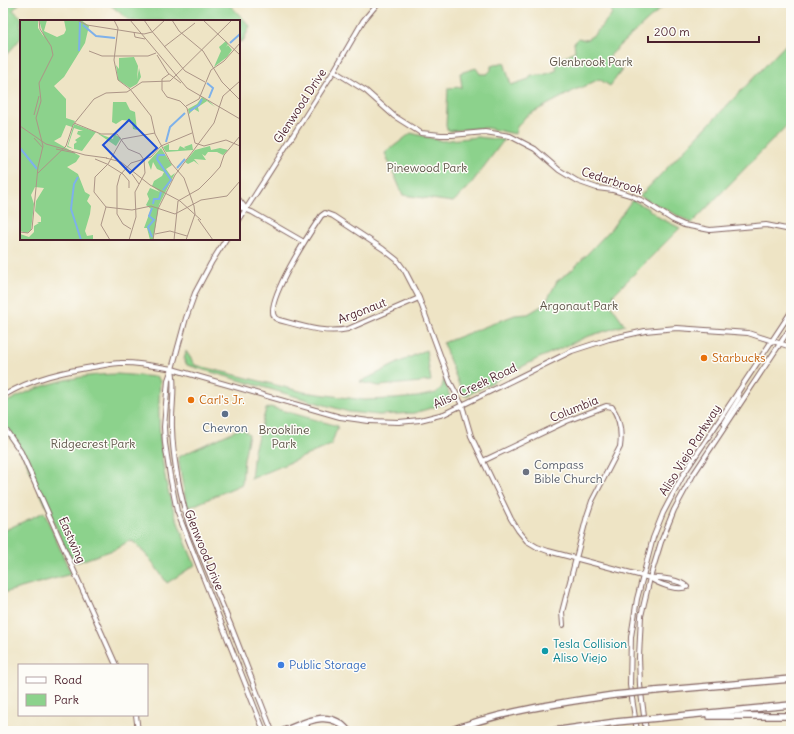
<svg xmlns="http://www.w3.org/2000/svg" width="794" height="734" viewBox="0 0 794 734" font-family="Delius,sans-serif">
<rect width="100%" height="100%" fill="#fdfcf7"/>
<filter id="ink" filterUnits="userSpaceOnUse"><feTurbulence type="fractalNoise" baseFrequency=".025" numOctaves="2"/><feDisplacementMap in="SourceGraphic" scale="8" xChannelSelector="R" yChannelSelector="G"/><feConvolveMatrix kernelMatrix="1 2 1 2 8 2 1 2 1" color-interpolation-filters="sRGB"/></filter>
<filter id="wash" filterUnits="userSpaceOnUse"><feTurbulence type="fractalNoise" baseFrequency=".012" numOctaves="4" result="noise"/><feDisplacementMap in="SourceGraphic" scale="16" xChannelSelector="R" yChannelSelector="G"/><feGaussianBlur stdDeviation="0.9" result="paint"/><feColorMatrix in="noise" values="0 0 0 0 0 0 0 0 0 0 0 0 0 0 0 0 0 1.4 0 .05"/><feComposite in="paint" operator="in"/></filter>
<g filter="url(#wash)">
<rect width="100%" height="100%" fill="#eee4c5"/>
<g fill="#8cd28c" stroke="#6b785c">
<polygon points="3,3 20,3 13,10 25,21 21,21 21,38 3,59"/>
<polygon points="108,3 228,3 250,26 243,41 239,42 239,21 130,21"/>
<path d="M621,3H667L620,45L610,56L611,61L622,70L610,86L599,79L581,88L577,89L526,116L517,127L515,134L487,128H477L450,131L447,129L446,126L448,88L462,87L460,73L476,68L480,74H487L491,70V66L504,62L511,85L529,79L531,75C539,77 550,73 557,70L555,62L575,51L574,42L578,38L586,40L595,34L611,15L612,12L611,8L615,4Z"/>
<polygon points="791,39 791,121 692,223 640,196"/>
<polygon points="411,133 442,141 477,137 504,140 467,189 453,202 403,195 385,153"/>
<polygon points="632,200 647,208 660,218 680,228 614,294 611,305 625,325 586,337 537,359 466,396 463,395 443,343 515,315 528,314 545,304 557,281 573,269 611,229"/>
<polygon points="426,350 431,381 379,386 360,382 404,360"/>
<polygon points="186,351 195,365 304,392 364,400 393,399 417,397 436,393 442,387 444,379 451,400 448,403 414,413 379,415 349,412 187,365 184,360"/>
<path d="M117,374L157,377L160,381C157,421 160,463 171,502C178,524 186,544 195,565L167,583L150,559L135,543L131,541L127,542L116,549L78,562L71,561L25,459L3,425V404C40,384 75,375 117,374Z"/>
<polygon points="270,407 338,426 331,445 251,479 254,451 266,409"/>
<polygon points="241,428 249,434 244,459 242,484 188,508 184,492 178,457"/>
<polygon points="44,512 71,574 3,593 3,531"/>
</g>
</g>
<g filter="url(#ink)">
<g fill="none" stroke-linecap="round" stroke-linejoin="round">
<g stroke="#836461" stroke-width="6">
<g id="secondary">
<polyline points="334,71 366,91 394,116 421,133 441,135 452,135 485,132 510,136 535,149 559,170 577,181 597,188 613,190 630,195 645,202 673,220 684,225 710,230 766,225 791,230"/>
<polyline points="239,200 246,209"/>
<polyline points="239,207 252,212 304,242"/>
<polyline points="239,220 334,71 363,21 378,3"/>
<polyline points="226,239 211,263 195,293 186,318 172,369 168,380 164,427 165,443 170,476 177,511 264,731"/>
<path d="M419,298L405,271L397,260L383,249L333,216L325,213L321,216C311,231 265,301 274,316C275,319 277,319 279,320C302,326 325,334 348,329L419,298L450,382L462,405L471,436L511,519L518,530L527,541L537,547L548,551L650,578C659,577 681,580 687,587C677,591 658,584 650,578"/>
<path d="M172,369C176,389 171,408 172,428C173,461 180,494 189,525L231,626L272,731"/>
<path d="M3,396C32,378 65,371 99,366C106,365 113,363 120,363C137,362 155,366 172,369L340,417L369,421L399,422L420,420L444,414L572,351L609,339L645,331L677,328L748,333L791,347"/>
<polyline points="725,425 724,422 739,398 738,392"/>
<polyline points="3,426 21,452 29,470 116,665"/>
<path d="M483,461L567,421L606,406L612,407C620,419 622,433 620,447L592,501L587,516L562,612L563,625"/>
<polyline points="136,715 138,731"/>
<polyline points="637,731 630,685 631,637 637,599 653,538 663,513 683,475 791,312"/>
<polyline points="646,731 640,685 639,657 641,616 650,578 661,542 674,510 693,475 791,327"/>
</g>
</g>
<g stroke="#836461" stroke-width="8">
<g id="highway">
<polyline points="655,691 791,679"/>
<polyline points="709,716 791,716"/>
<polyline points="658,718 791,705"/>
<path d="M284,731C306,722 330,708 348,731"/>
<polyline points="298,731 306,725"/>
<path d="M449,731C502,711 559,703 614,695"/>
<polyline points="553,731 616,722"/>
</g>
</g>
<use href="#secondary" stroke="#fff" stroke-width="4"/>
<use href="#highway" stroke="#fff" stroke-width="5.5"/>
<g stroke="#836461" stroke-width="8" stroke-linecap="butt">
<g id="highway-bridge">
<polyline points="614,695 655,691"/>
<polyline points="616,722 658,718"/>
</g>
</g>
<use href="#highway-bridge" stroke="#fff" stroke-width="5.5"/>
</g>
</g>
<g fill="#e8710a" stroke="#fdfcf7" stroke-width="1.5">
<circle cx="704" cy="358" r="4"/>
<circle cx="191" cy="400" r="4"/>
</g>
<circle fill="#5c6f8a" stroke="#fdfcf7" stroke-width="1.5" cx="225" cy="414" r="4"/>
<circle fill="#6b7280" stroke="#fdfcf7" stroke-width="1.5" cx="526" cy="472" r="4"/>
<circle fill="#0f9aa8" stroke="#fdfcf7" stroke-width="1.5" cx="545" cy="651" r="4"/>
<circle fill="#3f7fe0" stroke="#fdfcf7" stroke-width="1.5" cx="281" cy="665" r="4"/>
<g text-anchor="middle" stroke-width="3" stroke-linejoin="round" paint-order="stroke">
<g font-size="12" fill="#5e5548" stroke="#fdfcf7">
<text x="591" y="66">Glenbrook Park</text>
<text x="427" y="172">Pinewood Park</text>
<text x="579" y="310">Argonaut Park</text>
<text x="284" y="434">Brookline<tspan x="284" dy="14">Park</tspan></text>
<text x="93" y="448">Ridgecrest Park</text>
</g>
<g font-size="12" fill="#4a1f2b" stroke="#fdfcf7">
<text transform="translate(300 106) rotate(-57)" y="4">Glenwood Drive</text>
<text transform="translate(612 181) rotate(18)" y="4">Cedarbrook</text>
<text transform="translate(362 311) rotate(-21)" y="4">Argonaut</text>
<text transform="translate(475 386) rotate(-25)" y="4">Aliso Creek Road</text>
<text transform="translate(574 409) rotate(-22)" y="4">Columbia</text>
<text transform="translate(690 450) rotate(-58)" y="4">Aliso Viejo Parkway</text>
<text transform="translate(72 540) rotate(66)" y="4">Eastwing</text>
<text transform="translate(204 550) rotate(68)" y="4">Glenwood Drive</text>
</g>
<g font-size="12" fill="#c56008" stroke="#fdfcf7" text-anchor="start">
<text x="712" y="362">Starbucks</text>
<text x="199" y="404">Carl's Jr.</text>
</g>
<g font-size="12" fill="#4e5e75" stroke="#fdfcf7">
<text x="225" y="432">Chevron</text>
</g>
<g font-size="12" fill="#5b616d" stroke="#fdfcf7" text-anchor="start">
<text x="534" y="469">Compass<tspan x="534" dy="14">Bible Church</tspan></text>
</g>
<g font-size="12" fill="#0d838f" stroke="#fdfcf7" text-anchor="start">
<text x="553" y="648">Tesla Collision<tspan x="553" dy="14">Aliso Viejo</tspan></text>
</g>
<g font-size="12" fill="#366cbe" stroke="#fdfcf7" text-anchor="start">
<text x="289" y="669">Public Storage</text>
</g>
</g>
<g transform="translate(20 20)">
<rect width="220" height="220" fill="#eee4c5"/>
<path d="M0,0H18V8L24,17L19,0H27L24,11L37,17L44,14L46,10L44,0H61L69,6L65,23L44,57L34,66L46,79V98L55,101L52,107L46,105L41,117L34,121L60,136L56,142L47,147L58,154L65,172L70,175L67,181L71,186L70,194L65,211L67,216L73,215V220H0V214L9,217L14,212V206L19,203L17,202H21V197L15,191L16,181L24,168L15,167L11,175L14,184L11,210L7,213L0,211ZM206,21L208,24L206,27L208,25L212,30L207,37L202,31L207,37L194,47L201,31L199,27ZM114,37L118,46L117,60L119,48L121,57L117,64L110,68L98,60L96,45L99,49V38ZM182,77L190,82L195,87L187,81L178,87L179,92L174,89L169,94L168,89L177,84ZM93,82H106L110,90L115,92L117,110L113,109L112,101L102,100L96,104L92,102ZM54,104L76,112L62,131L47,127ZM54,108L63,111H58L57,114L61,116L55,120L57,122L54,124V129L48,126ZM77,113L93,119L94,114L101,118L96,126ZM149,124V130H158L160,126L166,129L164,127L172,124L173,130L146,132L143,127ZM190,126L191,130L200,128L208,130L203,135L197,132H188L185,136L182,134L186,140L174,139L179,145L174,141L168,144L165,142L175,130ZM141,128L152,145L146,149L151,156L155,153L139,185L133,220H130L127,208H124L131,189L126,185L129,179L127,174L130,168L140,172L132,166L134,161L142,156L144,152L137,149L133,142L131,150L128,142Z" fill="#8cd28c" fill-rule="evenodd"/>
<path fill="none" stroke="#7eb1ea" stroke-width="2" d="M63,5L76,16L95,18M210,23L220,14M59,31L60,2M187,63L193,68L189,78M170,91L179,85L182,79M146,122L150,107L165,93M0,128L17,149M157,148L165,139M58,157L54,164L51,189L61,220M143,170L151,160L137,139L138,135H145M133,184L134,179H139L141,172M132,217L128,207L134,200L129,196L132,188"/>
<path fill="none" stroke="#ac9587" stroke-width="1" d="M57,0L67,5L124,14L132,12L145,0M94,0L98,8L94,40L98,60L110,69L131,96L135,114L151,143L164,158L174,186L175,194L166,220M110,0L167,68L220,99M124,0L131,10M152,0L159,11L183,31L202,62L220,80M183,0L220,35M130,9L165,51L185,62M114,12L115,17L125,19M144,27L175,3M69,31L82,36H128L136,33M137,35L148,53L161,63M149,54L142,59V70L147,77L160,81L167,88L175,123L184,126L206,120L220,126M166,86L179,79L191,50L204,41L220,23M14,95L19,76M54,103L81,114H97L108,129L120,134L124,140L125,153L115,172L116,197L109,220M0,106L26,124L65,135L87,138M135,113L102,119L88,144L75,157L74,172L86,187L112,190L131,186L155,194L181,180L207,176L220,161M14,118L23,128M36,129L55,133M86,138L101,142L130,165L160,181L181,200M75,139L87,144M87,144L103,154L109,161V168M18,153L46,126L53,105L74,79L86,73L107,72L122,62L150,61L212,0M112,154L119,164M86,187L81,205L90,220M178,199L193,220M111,209L103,204L97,194V166L100,155L111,143L131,137L141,126L172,113M0,212L8,213L12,209L18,147L23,126L16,98L21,81L19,63L33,35L31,26L20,9L19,0M135,214L150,211L167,216M133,220L138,189L155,155L194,103L203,76L220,61M154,220L158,181L179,169L191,157L200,147L204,135L220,116"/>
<path fill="#1d4ed8" fill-opacity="0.15" stroke="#1d4ed8" stroke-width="2" d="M109,100L137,128L110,153L83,125Z"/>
<rect width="220" height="220" fill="none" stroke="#4a1f2b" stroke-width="2"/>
</g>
<rect width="794" height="734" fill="none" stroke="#fdfcf7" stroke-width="16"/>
<rect x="18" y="664" width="130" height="52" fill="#fdfcf7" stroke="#b5a4a5"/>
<rect x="26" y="677" width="20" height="6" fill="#ffffff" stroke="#b5a4a5"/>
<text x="54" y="684" font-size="12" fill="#4a1f2b">Road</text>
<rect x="26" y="694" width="20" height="12" fill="#8cd28c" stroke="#b5a4a5"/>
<text x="54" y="704" font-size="12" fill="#4a1f2b">Park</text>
<path d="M648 36v6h111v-6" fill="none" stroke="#4a1f2b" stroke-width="2"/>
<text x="654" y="36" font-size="12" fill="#4a1f2b" stroke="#fdfcf7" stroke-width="3" paint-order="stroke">200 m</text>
</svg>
